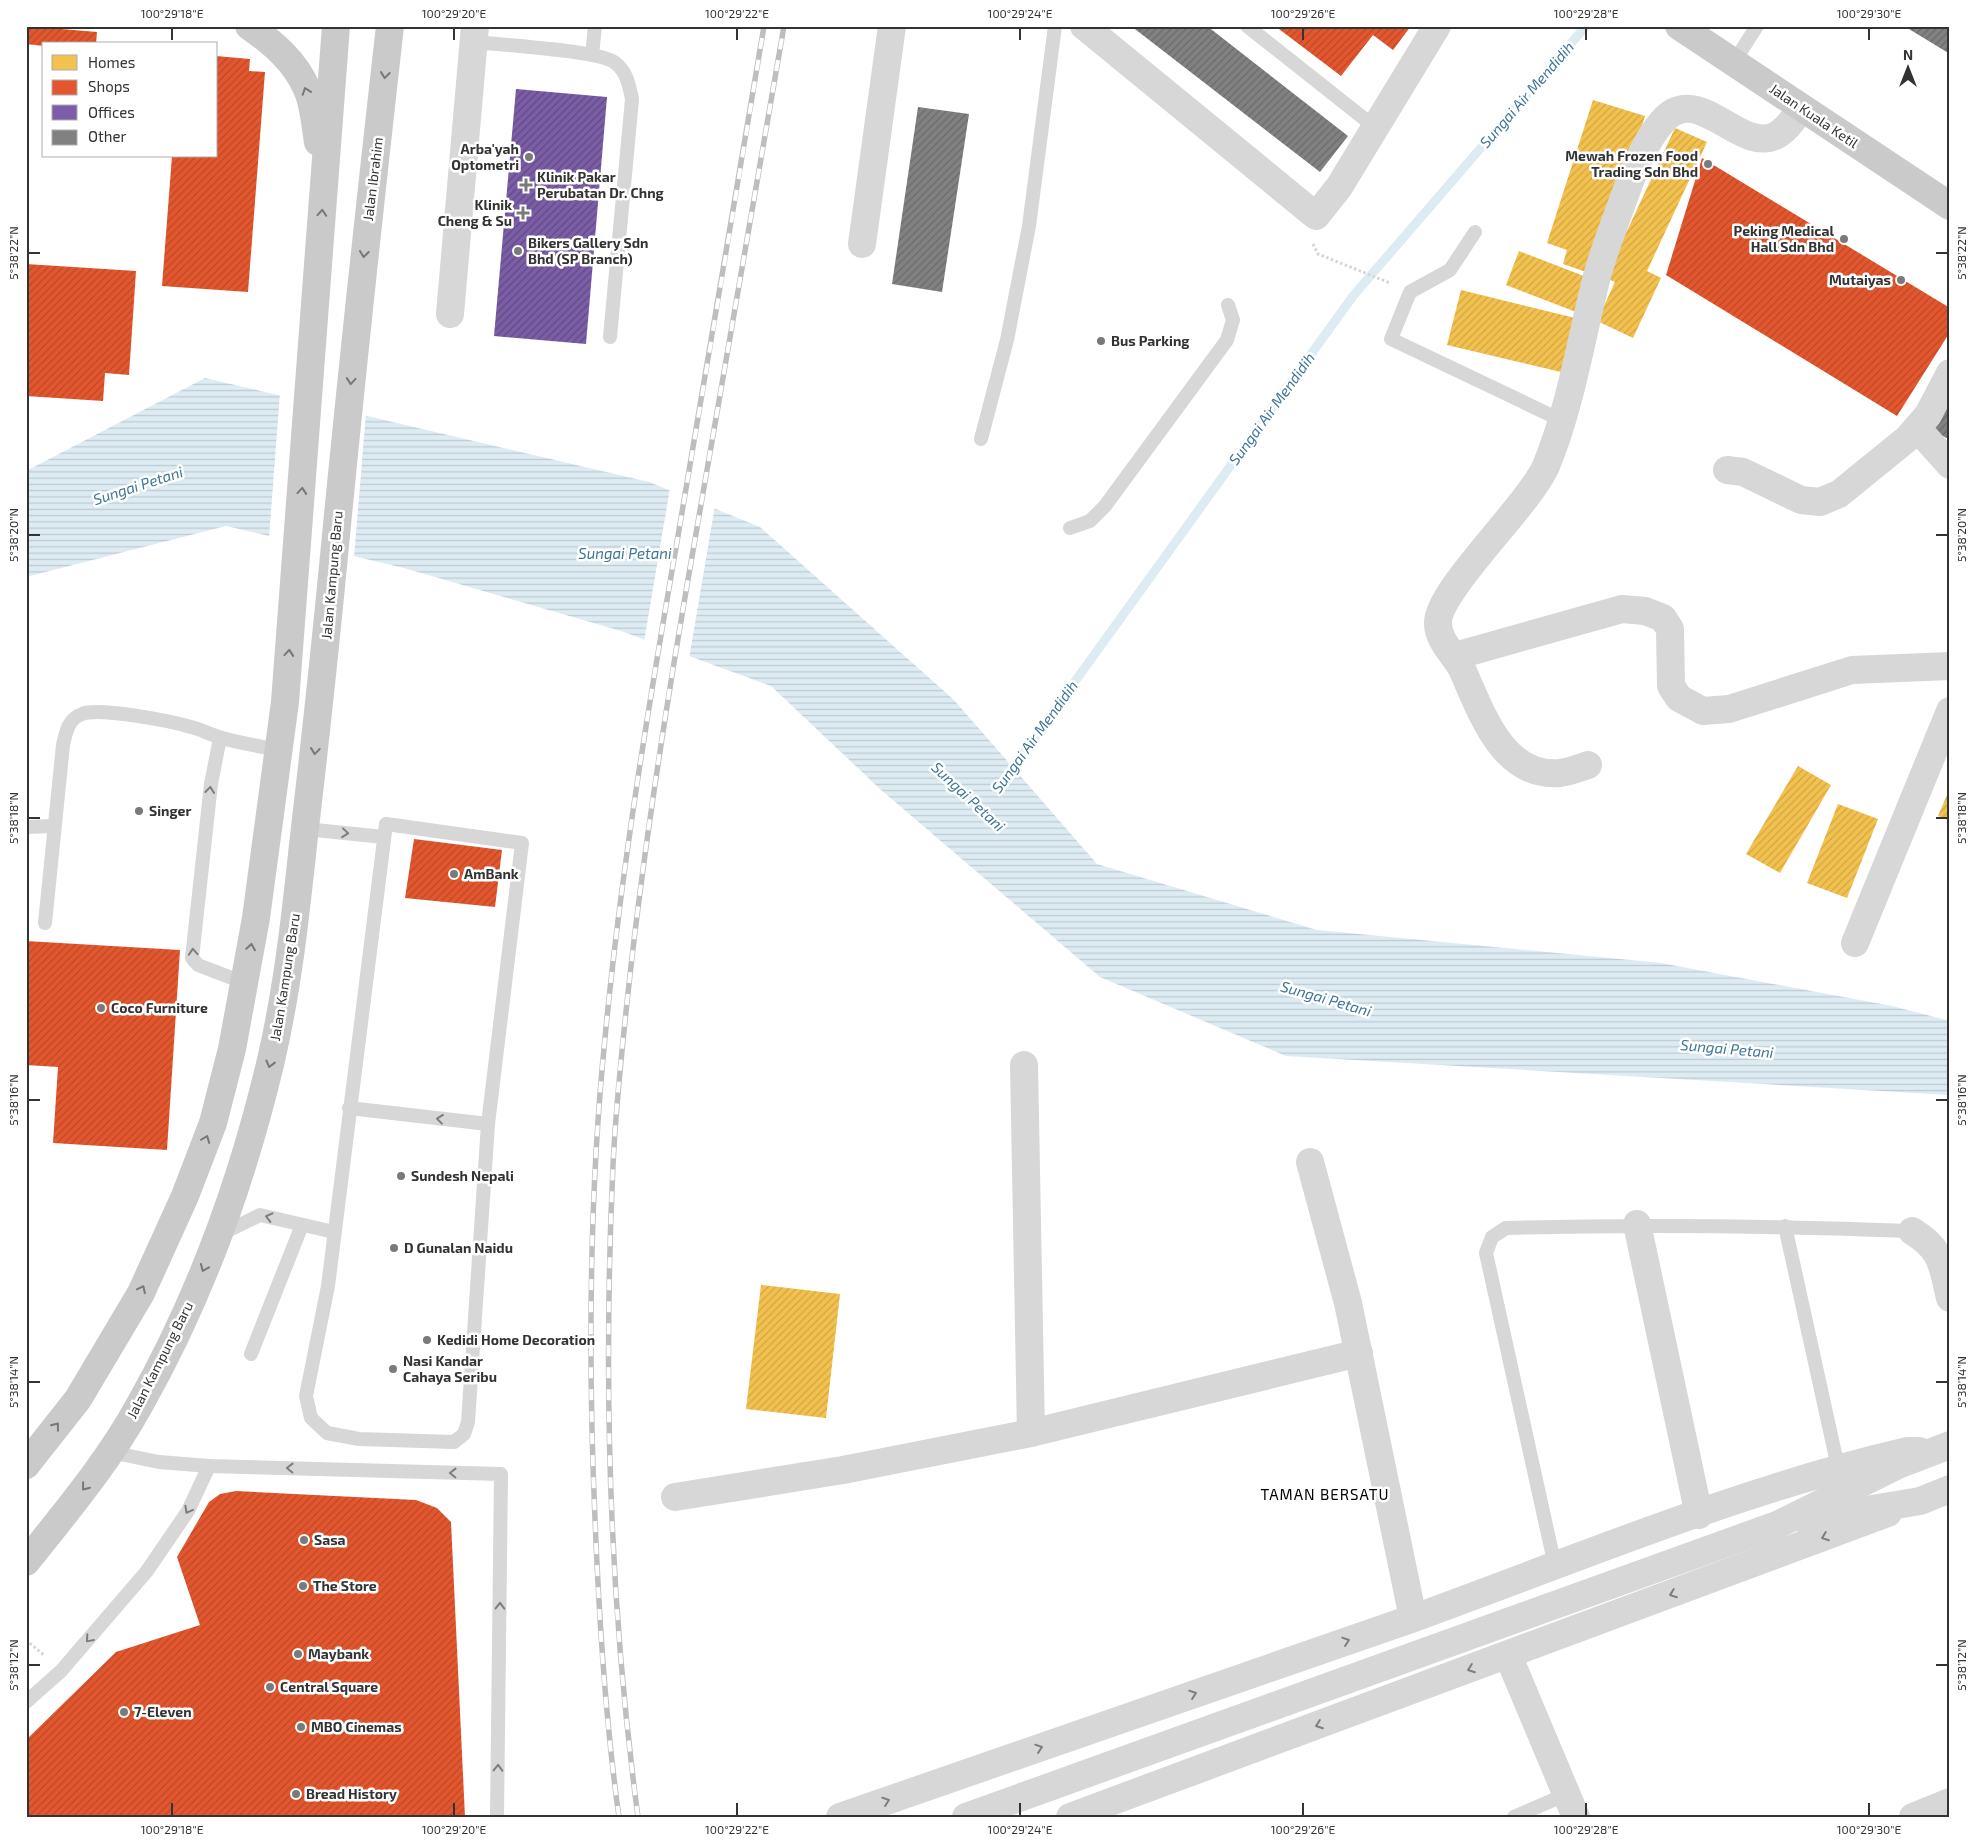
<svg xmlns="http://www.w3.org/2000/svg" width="1976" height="1843" viewBox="0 0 1976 1843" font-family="'Exo 2',sans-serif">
<defs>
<pattern id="water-rules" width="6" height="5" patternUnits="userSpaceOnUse" patternTransform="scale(1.25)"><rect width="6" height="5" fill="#ddebf3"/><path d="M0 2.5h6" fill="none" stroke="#becad1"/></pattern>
<pattern id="homes-hatch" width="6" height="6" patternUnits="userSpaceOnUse" patternTransform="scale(1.25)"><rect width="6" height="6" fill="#f2c14e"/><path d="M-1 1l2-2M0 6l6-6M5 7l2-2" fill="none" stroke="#d0a645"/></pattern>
<pattern id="shops-hatch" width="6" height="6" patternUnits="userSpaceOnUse" patternTransform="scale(1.25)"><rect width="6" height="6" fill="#e4572e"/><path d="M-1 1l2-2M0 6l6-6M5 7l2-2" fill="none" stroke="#b94928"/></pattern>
<pattern id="offices-hatch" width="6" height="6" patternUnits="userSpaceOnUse" patternTransform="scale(1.25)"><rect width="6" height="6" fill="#7b5ea7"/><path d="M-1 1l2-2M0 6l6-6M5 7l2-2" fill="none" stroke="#604a81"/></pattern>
<pattern id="building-hatch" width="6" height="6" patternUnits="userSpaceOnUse" patternTransform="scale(1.25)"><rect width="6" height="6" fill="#818181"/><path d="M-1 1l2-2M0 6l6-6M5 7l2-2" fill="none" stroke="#6a6a6a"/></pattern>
</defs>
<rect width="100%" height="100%" fill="#fff"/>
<polygon fill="url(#water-rules)" points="205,378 649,482 760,527 954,700 1097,864 1317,930 1661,963 1892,1006 1950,1021 1950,1095 1286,1056 1100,977 880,789 771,686 621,631 404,568 226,526 26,577 26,471"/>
<g fill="#fff">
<polygon points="280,393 366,413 354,558 269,538"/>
<polygon points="670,488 715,506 689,659 644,642"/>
</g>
<g fill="url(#homes-hatch)">
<polygon points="1593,100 1645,116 1595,275 1563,264 1567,250 1547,243"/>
<polygon points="1675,128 1707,142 1647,271 1661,278 1633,338 1597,321 1615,282 1605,278"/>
<polygon points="1519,251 1589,278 1576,312 1506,285"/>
<polygon points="1461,290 1575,318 1561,372 1447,345"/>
<polygon points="1798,766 1831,785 1780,873 1746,854"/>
<polygon points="1950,788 1950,821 1938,816"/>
<polygon points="1838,804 1878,819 1847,898 1807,883"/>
<polygon points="761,1285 840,1294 826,1418 746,1409"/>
</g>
<g fill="url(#shops-hatch)">
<polygon points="26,26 97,32 96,44 44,44 44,46 26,44"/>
<polygon points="1275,26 1411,26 1393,50 1373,35 1341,76"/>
<polygon points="216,56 250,59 249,71 265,72 248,292 162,286 172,156 216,156"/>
<polygon points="1702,158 1950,308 1950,332 1897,416 1666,275"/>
<polygon points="26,264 136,271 129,375 105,373 103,401 26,396"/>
<polygon points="414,839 502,850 495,907 405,898"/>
<polygon points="26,941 180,950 167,1150 53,1143 58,1067 26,1065"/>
<polygon points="236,1491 416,1500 437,1508 451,1522 465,1817 26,1817 26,1740 116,1652 200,1625 177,1557 209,1502 220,1494"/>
</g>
<polygon fill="url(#offices-hatch)" points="516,89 607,97 586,344 494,336"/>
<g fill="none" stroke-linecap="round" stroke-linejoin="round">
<polyline stroke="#ddebf3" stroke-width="9" points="1006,777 1353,296 1586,26"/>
</g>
<g fill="url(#building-hatch)">
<polygon points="1131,26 1207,26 1348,136 1320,172"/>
<polygon points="1904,26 1950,26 1950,54"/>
<polygon points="918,107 969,114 942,292 892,284"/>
<polygon points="1950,399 1950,440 1932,430"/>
</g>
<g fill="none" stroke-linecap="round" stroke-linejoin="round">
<g stroke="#d6d6d6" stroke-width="3" stroke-dasharray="2.5 2.5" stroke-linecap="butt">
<polyline points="1313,244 1318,254 1390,283"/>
<polyline points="26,1640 45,1656"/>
</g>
<g stroke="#d7d7d7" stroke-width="14">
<polyline points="1247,26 1376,128"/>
<path d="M474,42C500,45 597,50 614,62C627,71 629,85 632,99L610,337"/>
<polyline points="592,55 595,26"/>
<polyline points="1734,62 1757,26"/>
<polyline points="1475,232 1450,270 1410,292 1391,339 1563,421"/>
<polyline points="981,439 1007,340 1029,226 1055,26"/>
<polyline points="1070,528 1090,521 1105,506 1227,340 1233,320 1228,305"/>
<polyline points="220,738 211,784 192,958 198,965 245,983"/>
<polygon points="386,824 522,843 488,1124 468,1422 464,1434 454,1442 359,1439 327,1433 311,1418 306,1396 328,1286"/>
<polyline points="26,827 54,826"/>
<polyline points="305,829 384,837"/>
<path d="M45,923L63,745C66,732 68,719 82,714C99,707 171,721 191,727C200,729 209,734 219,737C238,743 259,746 279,750"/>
<polyline points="349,1108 488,1124"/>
<polyline points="1785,1226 1838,1467"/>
<polyline points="219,1235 260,1215 334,1232"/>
<polyline points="251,1354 302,1225"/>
<polyline points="110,1452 159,1462 209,1466 501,1474 497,1817"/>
<path d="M1555,1566L1486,1253L1492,1237L1506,1228C1642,1224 1777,1226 1912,1231"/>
<polyline points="26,1702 61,1671 147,1571 188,1511 209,1466"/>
<polyline points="1514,1817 1567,1794"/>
</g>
<g stroke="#d7d7d7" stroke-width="28">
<polyline points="1084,26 1316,216 1339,187 1437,26"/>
<polyline points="862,244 892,26"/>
<polyline points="450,314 475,26"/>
<polyline points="1917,428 1950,465"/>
<polyline points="1727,470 1743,472 1801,500 1820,502 1839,494 1908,438 1928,415 1950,373"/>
<polyline points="1455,656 1622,609 1645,611 1663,618 1670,629 1671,686 1679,698 1703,711 1729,709 1852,670 1950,666"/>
<path d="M1588,765C1579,768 1569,772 1560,773C1502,778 1481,711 1462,669C1454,654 1438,641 1438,623C1437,591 1529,505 1546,466C1571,405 1581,339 1597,276C1604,251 1613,227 1622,203C1632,176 1642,145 1662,122C1697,80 1739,153 1775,136C1787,130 1794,118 1802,108"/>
<polyline points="1855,943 1950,711"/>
<polyline points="1024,1065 1031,1433"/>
<polyline points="1310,1162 1348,1303 1413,1618"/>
<polyline points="1637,1224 1699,1515"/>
<path d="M1912,1231C1943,1250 1942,1265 1950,1298"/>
<polyline points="675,1497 843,1470 1031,1433 1359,1353"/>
<polyline points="1508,1655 1576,1817"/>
<path d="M840,1817C1031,1751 1223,1686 1414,1618C1577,1559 1739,1490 1908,1451H1919"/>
<polyline points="1070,1817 1888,1513"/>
<polyline points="1913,1817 1950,1802"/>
</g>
<g stroke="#d7d7d7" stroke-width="28">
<polyline points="1806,1520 1920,1501 1950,1489"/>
<polyline points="966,1817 1777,1525 1898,1465 1950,1445"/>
</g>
<g stroke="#cacaca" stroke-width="28">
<path d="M249,26C273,43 295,61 307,89C314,104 315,125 318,142"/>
<polyline points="1679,26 1950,206"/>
<polyline points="26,1465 78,1399 141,1293 185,1196 213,1123 232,1049 256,918 285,702 336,26"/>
<path d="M26,1562C66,1512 108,1462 139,1406C200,1298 243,1179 271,1060C288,987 296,911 304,836C315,743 325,649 334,556C351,379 370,203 390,26"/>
</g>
<g stroke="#bebebe" stroke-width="5.5">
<g id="rail">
<path d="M619,1817C605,1718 599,1619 595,1519C588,1359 589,1197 605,1038C621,870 649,703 678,536C707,366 736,196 764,26"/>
<path d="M638,1817C609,1601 603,1382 613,1165C616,1102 623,1038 630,975C646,831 669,688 694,545C724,372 754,199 784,26"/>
</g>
</g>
<use href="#rail" stroke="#fff" stroke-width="4" stroke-dasharray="11" stroke-linecap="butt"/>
</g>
<defs><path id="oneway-chevron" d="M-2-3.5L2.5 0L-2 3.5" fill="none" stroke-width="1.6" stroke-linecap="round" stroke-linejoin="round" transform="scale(1.25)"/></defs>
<g stroke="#777">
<use href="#oneway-chevron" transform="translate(385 75) rotate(97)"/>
<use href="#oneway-chevron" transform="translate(306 91) rotate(-109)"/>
<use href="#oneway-chevron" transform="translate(322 213) rotate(-86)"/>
<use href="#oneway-chevron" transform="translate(364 254) rotate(97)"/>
<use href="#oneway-chevron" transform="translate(351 381) rotate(95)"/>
<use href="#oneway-chevron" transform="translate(302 491) rotate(-85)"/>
<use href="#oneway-chevron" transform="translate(289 653) rotate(-85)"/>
<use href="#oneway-chevron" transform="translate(315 751) rotate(97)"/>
<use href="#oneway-chevron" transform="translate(251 947) rotate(-81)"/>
<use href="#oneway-chevron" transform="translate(270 1064) rotate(104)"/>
<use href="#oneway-chevron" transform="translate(206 1139) rotate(-69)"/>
<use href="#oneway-chevron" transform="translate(204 1268) rotate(113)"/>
<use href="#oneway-chevron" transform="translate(142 1289) rotate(-64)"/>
<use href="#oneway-chevron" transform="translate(56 1426) rotate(-52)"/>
<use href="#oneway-chevron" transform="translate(85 1487) rotate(128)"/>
</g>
<g stroke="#7d7d7d">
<use href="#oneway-chevron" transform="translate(210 790) rotate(-83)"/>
<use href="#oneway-chevron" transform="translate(345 833) rotate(6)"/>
<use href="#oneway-chevron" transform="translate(193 952) rotate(-94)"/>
<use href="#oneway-chevron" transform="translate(440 1119) rotate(-173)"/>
<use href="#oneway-chevron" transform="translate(269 1217) rotate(-166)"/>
<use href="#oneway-chevron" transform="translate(290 1468) rotate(-179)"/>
<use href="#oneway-chevron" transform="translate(453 1473) rotate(-179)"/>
<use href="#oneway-chevron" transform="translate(188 1510) rotate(119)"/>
<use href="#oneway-chevron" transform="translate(1825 1537) rotate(159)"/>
<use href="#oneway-chevron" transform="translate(1673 1594) rotate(159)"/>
<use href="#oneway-chevron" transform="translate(500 1606) rotate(-89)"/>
<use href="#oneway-chevron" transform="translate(89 1639) rotate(131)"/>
<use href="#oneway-chevron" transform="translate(1346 1641) rotate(-19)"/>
<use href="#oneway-chevron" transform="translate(1471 1669) rotate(160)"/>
<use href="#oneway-chevron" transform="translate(1193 1694) rotate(-19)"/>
<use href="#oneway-chevron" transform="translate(1319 1725) rotate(160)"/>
<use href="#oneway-chevron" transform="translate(1039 1748) rotate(-19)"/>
<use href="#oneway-chevron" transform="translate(498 1768) rotate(-89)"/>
<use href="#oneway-chevron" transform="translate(886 1801) rotate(-19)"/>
</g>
<path fill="none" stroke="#333" stroke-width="2" d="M172,28V40M454,28V40M737,28V40M1020,28V40M1303,28V40M1586,28V40M1869,28V40M28,253H40M1936,253H1948M28,535H40M1936,535H1948M28,818H40M1936,818H1948M28,1100H40M1936,1100H1948M28,1382H40M1936,1382H1948M28,1665H40M1936,1665H1948M172,1803V1816M454,1803V1816M737,1803V1816M1020,1803V1816M1303,1803V1816M1586,1803V1816M1869,1803V1816"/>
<g fill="#7a7a7a" stroke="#fff" stroke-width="2">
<circle cx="529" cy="157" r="5"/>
<circle cx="1708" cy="164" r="5"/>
<path d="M523.5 177.5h5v5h5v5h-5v5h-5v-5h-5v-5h5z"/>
<path d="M520.5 205.5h5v5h5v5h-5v5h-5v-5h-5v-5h5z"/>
<circle cx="1844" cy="239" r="5"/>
<circle cx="518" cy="251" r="5"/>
<circle cx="1901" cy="280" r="5"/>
<circle cx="1101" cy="341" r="5"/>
<circle cx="139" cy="811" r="5"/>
<circle cx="454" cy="874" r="5"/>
<circle cx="101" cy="1008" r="5"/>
<circle cx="401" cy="1176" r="5"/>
<circle cx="394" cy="1248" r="5"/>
<circle cx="427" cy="1340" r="5"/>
<circle cx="393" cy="1369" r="5"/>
<circle cx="304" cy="1540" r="5"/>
<circle cx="303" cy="1586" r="5"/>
<circle cx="298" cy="1654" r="5"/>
<circle cx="270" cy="1687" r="5"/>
<circle cx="124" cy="1712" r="5"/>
<circle cx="301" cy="1727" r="5"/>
<circle cx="296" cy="1794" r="5"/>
</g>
<g text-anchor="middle" stroke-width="5" stroke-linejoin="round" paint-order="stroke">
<g font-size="14" fill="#333" stroke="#fff">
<text transform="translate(1814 116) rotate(34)" y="5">Jalan Kuala Ketil</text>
<text transform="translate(373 179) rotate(-83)" y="5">Jalan Ibrahim</text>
<text transform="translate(332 575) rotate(-85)" y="5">Jalan Kampung Baru</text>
<text transform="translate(285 977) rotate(-81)" y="5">Jalan Kampung Baru</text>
<text transform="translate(160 1360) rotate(-63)" y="5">Jalan Kampung Baru</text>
</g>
<g font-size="14" font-weight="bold" fill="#333" stroke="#fff" text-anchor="start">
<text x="519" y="154" text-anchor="end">Arba'yah<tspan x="519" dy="16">Optometri</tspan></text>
<text x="1698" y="161" text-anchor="end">Mewah Frozen Food<tspan x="1698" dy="16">Trading Sdn Bhd</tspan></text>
<text x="537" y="182">Klinik Pakar<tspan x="537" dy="16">Perubatan Dr. Chng</tspan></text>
<text x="512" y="210" text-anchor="end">Klinik<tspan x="512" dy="16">Cheng &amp; Su</tspan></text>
<text x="1834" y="236" text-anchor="end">Peking Medical<tspan x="1834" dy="16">Hall Sdn Bhd</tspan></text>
<text x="528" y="248">Bikers Gallery Sdn<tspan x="528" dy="16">Bhd (SP Branch)</tspan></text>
<text x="1891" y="285" text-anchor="end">Mutaiyas</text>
<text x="1111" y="346">Bus Parking</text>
<text x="149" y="816">Singer</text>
<text x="464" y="879">AmBank</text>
<text x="111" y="1013">Coco Furniture</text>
<text x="411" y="1181">Sundesh Nepali</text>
<text x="404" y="1253">D Gunalan Naidu</text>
<text x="437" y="1345">Kedidi Home Decoration</text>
<text x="403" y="1366">Nasi Kandar<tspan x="403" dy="16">Cahaya Seribu</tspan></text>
<text x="314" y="1545">Sasa</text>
<text x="313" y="1591">The Store</text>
<text x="308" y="1659">Maybank</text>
<text x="280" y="1692">Central Square</text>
<text x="134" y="1717">7-Eleven</text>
<text x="311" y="1732">MBO Cinemas</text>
<text x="306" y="1799">Bread History</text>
</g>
<g font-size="15" font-style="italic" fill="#3f7597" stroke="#fff">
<text transform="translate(1527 95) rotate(-49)" y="5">Sungai Air Mendidih</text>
<text transform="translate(1272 409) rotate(-54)" y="5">Sungai Air Mendidih</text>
<text transform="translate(138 486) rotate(-18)" y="5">Sungai Petani</text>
<text x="625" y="559">Sungai Petani</text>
<text transform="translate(1035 737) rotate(-54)" y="5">Sungai Air Mendidih</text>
<text transform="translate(968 797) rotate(43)" y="5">Sungai Petani</text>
<text transform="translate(1326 999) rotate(16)" y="5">Sungai Petani</text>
<text transform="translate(1727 1049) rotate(5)" y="5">Sungai Petani</text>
</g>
<g font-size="15" letter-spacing="1" fill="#000" stroke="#fff">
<text x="1325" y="1500">TAMAN BERSATU</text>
</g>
</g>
<rect width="1976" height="1843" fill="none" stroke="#ffffff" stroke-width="55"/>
<rect x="42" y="42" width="175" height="115" fill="#ffffff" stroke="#adadad"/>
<rect x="52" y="55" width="25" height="15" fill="#f2c14e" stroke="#adadad"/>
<text x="88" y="68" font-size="15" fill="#333333">Homes</text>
<rect x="52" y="80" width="25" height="15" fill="#e4572e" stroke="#adadad"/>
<text x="88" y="92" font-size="15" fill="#333333">Shops</text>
<rect x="52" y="105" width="25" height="15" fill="#7b5ea7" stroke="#adadad"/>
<text x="88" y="118" font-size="15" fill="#333333">Offices</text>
<rect x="52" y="130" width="25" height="15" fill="#818181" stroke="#adadad"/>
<text x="88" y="142" font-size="15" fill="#333333">Other</text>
<g transform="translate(1908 68)" stroke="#ffffff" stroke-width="4" paint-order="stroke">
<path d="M0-4L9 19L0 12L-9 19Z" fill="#333333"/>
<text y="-8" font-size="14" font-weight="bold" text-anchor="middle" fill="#333333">N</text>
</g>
<rect x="28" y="28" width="1920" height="1788" fill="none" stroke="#333" stroke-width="2"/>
<g font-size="12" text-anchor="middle" fill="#333">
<text x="172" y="18">100°29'18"E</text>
<text x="454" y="18">100°29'20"E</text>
<text x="737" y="18">100°29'22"E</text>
<text x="1020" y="18">100°29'24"E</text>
<text x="1303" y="18">100°29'26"E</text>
<text x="1586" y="18">100°29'28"E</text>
<text x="1869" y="18">100°29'30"E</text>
<text transform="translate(14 253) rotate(-90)" y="4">5°38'22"N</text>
<text transform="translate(1962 253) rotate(-90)" y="4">5°38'22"N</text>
<text transform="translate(14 535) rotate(-90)" y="4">5°38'20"N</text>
<text transform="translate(1962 535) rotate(-90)" y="4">5°38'20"N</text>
<text transform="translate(14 818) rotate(-90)" y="4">5°38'18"N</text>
<text transform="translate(1962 818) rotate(-90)" y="4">5°38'18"N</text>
<text transform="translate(14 1100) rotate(-90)" y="4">5°38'16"N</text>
<text transform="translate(1962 1100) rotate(-90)" y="4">5°38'16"N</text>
<text transform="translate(14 1382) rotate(-90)" y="4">5°38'14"N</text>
<text transform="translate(1962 1382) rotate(-90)" y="4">5°38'14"N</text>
<text transform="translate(14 1665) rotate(-90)" y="4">5°38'12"N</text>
<text transform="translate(1962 1665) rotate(-90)" y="4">5°38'12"N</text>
<text x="172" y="1834">100°29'18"E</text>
<text x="454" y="1834">100°29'20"E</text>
<text x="737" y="1834">100°29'22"E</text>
<text x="1020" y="1834">100°29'24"E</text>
<text x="1303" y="1834">100°29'26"E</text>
<text x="1586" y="1834">100°29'28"E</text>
<text x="1869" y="1834">100°29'30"E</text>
</g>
</svg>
